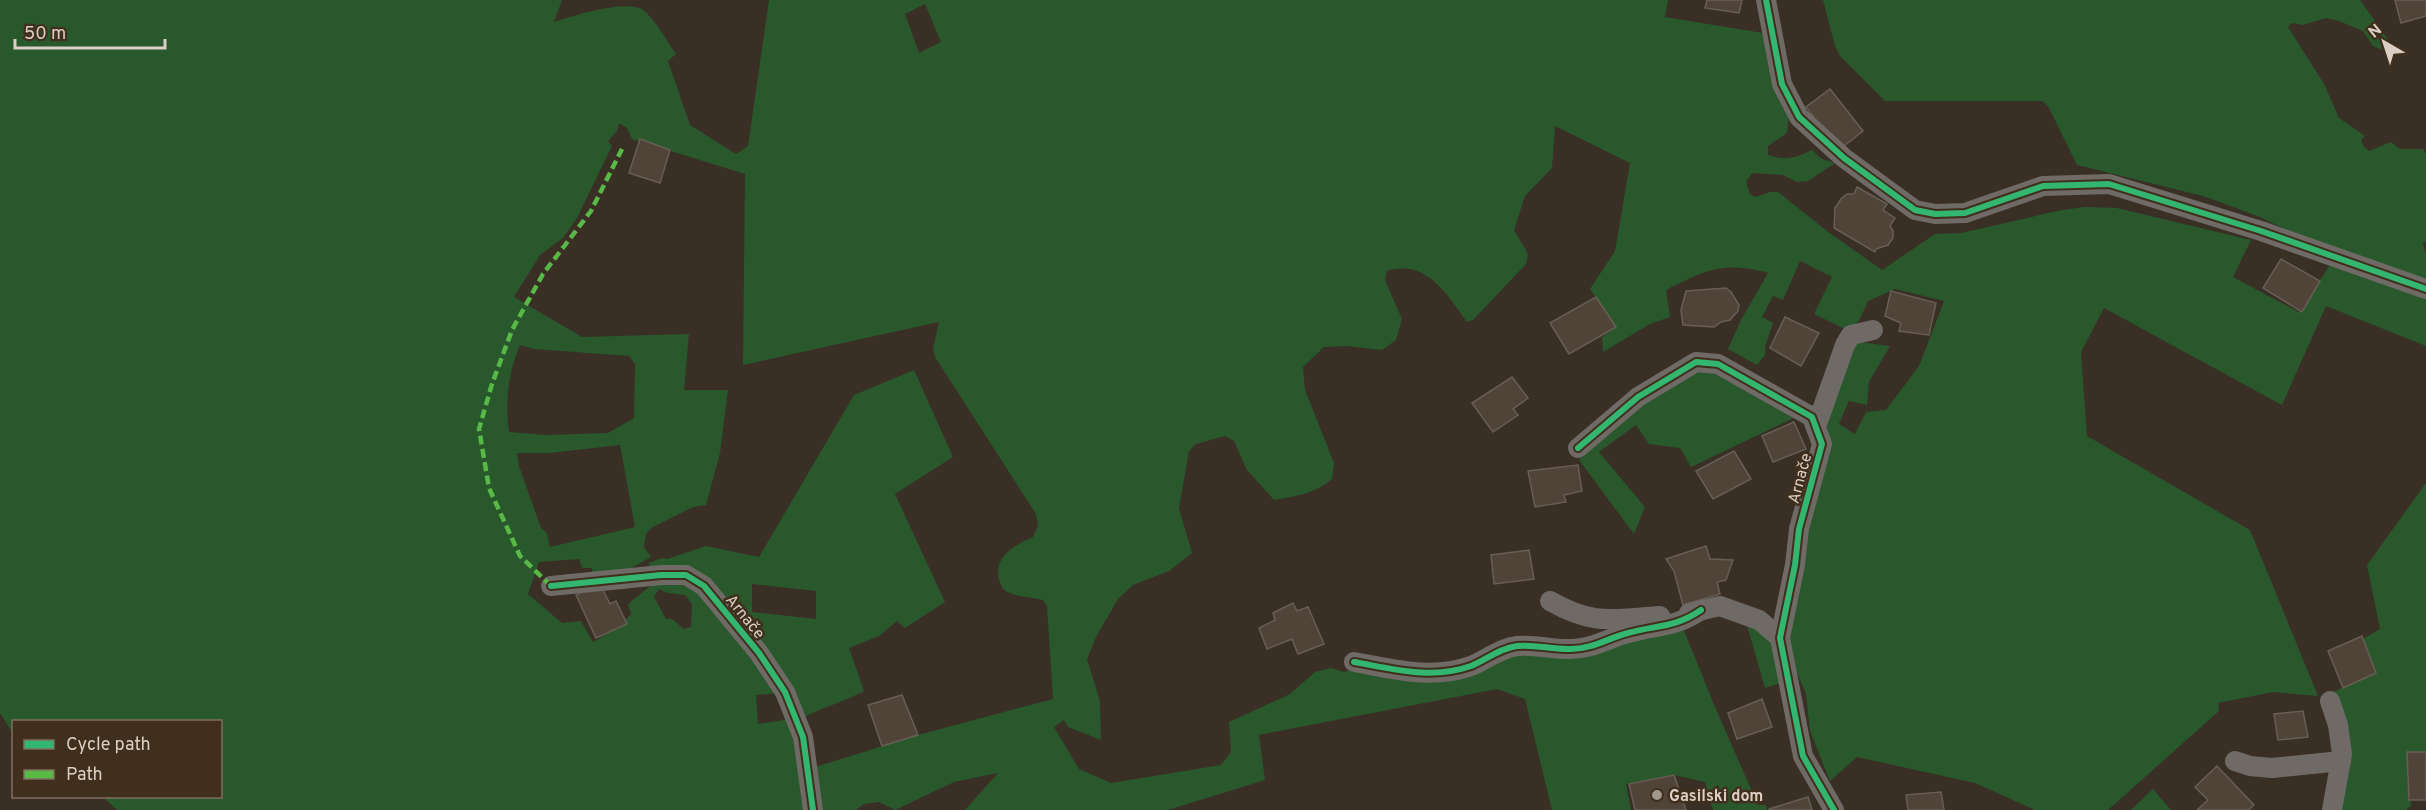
<svg xmlns="http://www.w3.org/2000/svg" width="2426" height="810" viewBox="0 0 2426 810" font-family="Overpass,sans-serif">
<rect width="100%" height="100%" fill="#392f25"/>
<g fill="#29582c" fill-rule="evenodd">
<path d="M0,0H562L554,22C576,15 623,0 642,9C657,21 665,39 676,54L668,61L690,125L736,154L748,146L769,0H1668L1665,17L1763,33L1789,115L1787,133L1768,146V155C1785,161 1796,158 1812,150L1822,159L1835,163L1808,181L1797,182L1783,175L1752,173L1746,182L1750,194L1756,197L1770,192H1778L1827,231L1882,270L1935,234L1961,233L2062,210L2085,207L2117,208L2251,240L2233,277L2299,312L2332,262L2426,294V346L2326,306L2282,405L2104,308L2081,352L2087,436L2250,530L2318,696L2273,692L2218,703L2219,711L2108,810H2035L1975,783L1857,757L1830,781L1810,731L1806,694L1785,645L1828,423L1852,341L1890,346L1869,382L1867,405L1849,401L1839,424L1855,434L1866,412L1886,410L1919,366L1944,301L1895,289L1868,301L1859,321L1847,330L1814,314L1832,277L1800,261L1783,300L1773,296L1762,317L1773,323L1765,347V355L1757,365L1728,349L1741,320L1768,273C1723,261 1706,270 1666,290L1670,317L1650,324L1603,352L1602,337L1616,327L1590,289L1615,251L1630,163L1555,126L1552,168L1525,196L1514,230L1528,254L1526,264L1473,320L1467,322C1446,293 1426,259 1387,271L1385,280L1402,319L1396,340L1382,350L1346,346L1324,347L1303,367L1305,390L1334,463L1332,479C1314,494 1296,496 1274,500L1247,470L1234,441L1225,436L1196,444L1189,451L1179,508L1192,553L1169,571L1133,585L1118,599L1097,635L1087,659L1100,701L1101,740L1068,727L1064,720L1054,727L1079,769L1111,783L1221,765L1231,752L1229,722L1290,694L1315,672L1331,668L1344,672L1355,669L1408,676L1516,652L1616,643L1683,628L1715,707L1758,805H1766L1767,810H1713L1705,782L1674,775L1626,784L1631,810H1552L1525,699L1497,689L1259,735L1265,780L1168,810H965L998,773L954,782L895,810L879,802L864,804L856,810H816L809,769L918,735L1053,699L1047,606L1043,600C1032,597 1016,597 1006,591C1002,589 1001,584 999,580C993,556 1015,545 1033,537L1038,526L1036,514L935,357L933,349L939,322L743,365L745,174L632,139L627,128L619,123L617,131L608,141L612,146L577,218L563,238L540,255L514,297L582,337L689,334L684,390H728L720,453L706,505L693,507L651,528L646,534L644,547L651,557L626,571L593,576L592,568H582L579,559L539,562L528,594L562,623L581,621L593,642L620,626L631,614L628,604L654,583L691,584L779,693L756,695L758,724L790,719L806,810H117L103,797L220,796V722H14L12,732L0,713ZM925,4L941,42L919,53L905,14ZM520,345L534,349L629,356L635,364L634,418L608,433L546,435L509,432C505,402 508,373 520,345ZM620,445L635,527L550,547L547,533L541,528L519,466L517,453H550ZM659,589L668,593L685,595L692,604L691,627L684,629L672,619H666L654,597Z"/>
<polygon points="1823,0 2360,0 2394,48 2386,51 2373,46 2363,31 2339,21 2326,18 2303,25 2292,23 2288,27 2324,84 2339,118 2365,136 2361,140 2364,147 2369,151 2391,142 2400,149 2423,149 2426,153 2426,242 2423,243 2426,255 2426,283 2305,239 2260,217 2203,196 2077,165 2049,108 2043,101 1885,101 1840,56 1835,46"/>
<path d="M1699,369L1713,373L1798,416L1691,467L1680,448L1649,444L1636,425L1599,452L1645,507L1634,534L1579,460C1610,429 1656,382 1699,369Z"/>
<path d="M914,370L953,457L895,494L945,602L905,628L897,621L879,636L849,648L864,691C844,702 823,707 804,717L711,586L650,569L649,563L662,558L667,559L706,546L759,557L854,395ZM752,584L816,591V619L752,612Z"/>
<polygon points="2426,483 2426,759 2407,762 2411,806 2406,810 2338,810 2333,692 2376,673 2363,639 2380,629 2367,565"/>
<polygon points="1746,622 1772,643 1780,683 1765,688"/>
<polygon points="2153,789 2171,810 2131,810"/>
</g>
<g fill="#504438" stroke="#675e55" stroke-width="1.5">
<polygon points="1707,0 1742,0 1739,13 1705,8"/>
<polygon points="2395,0 2426,0 2426,16 2401,23"/>
<polygon points="1830,89 1863,131 1839,150 1806,107"/>
<polygon points="640,139 670,150 660,183 629,173"/>
<polygon points="1857,187 1887,204 1883,210 1895,218 1890,226 1893,231 1893,238 1888,245 1876,249 1875,252 1834,228 1835,208 1841,199 1847,194 1854,194"/>
<polygon points="2281,259 2320,281 2302,312 2263,288"/>
<polygon points="1726,288 1731,292 1739,305 1738,311 1730,320 1721,322 1714,327 1683,325 1681,310 1686,291"/>
<polygon points="1891,291 1936,303 1929,335 1899,331 1901,323 1885,316"/>
<polygon points="1596,297 1616,327 1569,354 1550,323"/>
<polygon points="1785,317 1819,333 1801,366 1770,348"/>
<polygon points="1512,377 1528,398 1513,409 1518,415 1493,432 1472,403"/>
<polygon points="1794,422 1806,449 1773,462 1762,436"/>
<polygon points="1734,451 1751,479 1713,499 1696,471"/>
<polygon points="1578,465 1582,491 1564,495 1566,502 1535,507 1528,471"/>
<polygon points="1706,546 1710,559 1733,560 1726,580 1717,582 1720,594 1683,605 1674,571 1666,559"/>
<polygon points="1529,550 1534,579 1494,584 1491,555"/>
<polygon points="600,584 610,604 616,601 627,624 596,638 576,595"/>
<polygon points="1293,603 1297,611 1308,607 1324,644 1298,654 1292,639 1267,649 1259,628 1275,620 1273,613"/>
<polygon points="2362,636 2376,673 2343,688 2328,651"/>
<polygon points="902,695 918,735 882,746 868,705"/>
<polygon points="1762,699 1772,727 1737,739 1728,713"/>
<polygon points="2303,711 2308,737 2278,740 2274,714"/>
<polygon points="2407,752 2426,752 2426,800 2409,800"/>
<polygon points="2217,766 2254,805 2248,810 2197,810 2208,800 2195,787"/>
<polygon points="1674,775 1686,810 1635,810 1629,784"/>
<polygon points="1941,792 1944,810 1908,810 1906,795"/>
<polygon points="1808,797 1812,810 1769,810 1769,809"/>
</g>
<g fill="none" stroke-linecap="round" stroke-linejoin="round">
<g stroke="#6f6a66" stroke-width="20">
<polyline points="1766,0 1782,84 1799,117 1844,158 1915,210 1935,214 1965,213 2043,186 2109,184 2261,231 2426,289"/>
<polyline points="1816,427 1845,345 1851,335 1873,330"/>
<polyline points="1578,448 1638,397 1696,362 1718,364 1812,417 1822,444 1799,529 1795,565 1780,638 1803,756 1834,810"/>
<polyline points="551,586 661,575 686,575 704,586 759,653 785,692 803,737 813,810"/>
<path d="M1550,601C1594,626 1612,619 1660,616"/>
<polyline points="1689,613 1720,606 1759,620 1780,638"/>
<path d="M1354,662C1394,669 1431,680 1471,666C1486,660 1500,648 1517,646C1535,644 1553,650 1571,649C1593,649 1608,638 1628,633C1656,625 1675,628 1701,610"/>
<polyline points="2330,701 2338,725 2342,754 2332,810"/>
<polyline points="2235,761 2250,766 2272,768 2341,761"/>
</g>
<polyline stroke="#58b947" stroke-width="4.5" stroke-dasharray="9 4.5" stroke-linecap="butt" points="551,586 520,556 489,488 479,429 492,384 512,330 543,274 591,211 622,149"/>
<g stroke="#412f1d" stroke-width="10">
<g id="cycleway">
<polyline points="1766,0 1782,84 1799,117 1844,158 1915,210 1935,214 1965,213 2043,186 2109,184 2261,231 2426,289"/>
<polyline points="1578,448 1638,397 1696,362 1718,364 1812,417 1822,444 1799,529 1795,565 1780,638 1803,756 1834,810"/>
<polyline points="551,586 661,575 686,575 704,586 759,653 785,692 803,737 813,810"/>
<path d="M1354,662C1394,669 1431,680 1471,666C1486,660 1500,648 1517,646C1535,644 1553,650 1571,649C1593,649 1608,638 1628,633C1656,625 1675,628 1701,610"/>
</g>
</g>
<use href="#cycleway" stroke="#33b770" stroke-width="6"/>
</g>
<circle fill="#a2978d" stroke="#412f1d" stroke-width="2" cx="1657" cy="795" r="6"/>
<g text-anchor="middle" stroke-width="5" stroke-linejoin="round" paint-order="stroke">
<g font-size="16" fill="#dbcfc5" stroke="#412f1d">
<text transform="translate(1799 478) rotate(-75)" y="6">Arnače</text>
<text transform="translate(746 616) rotate(51)" y="6">Arnače</text>
</g>
<g font-size="16" font-weight="bold" fill="#dbcfc5" stroke="#412f1d" text-anchor="start">
<text x="1669" y="801">Gasilski dom</text>
</g>
</g>
<rect x="12" y="720" width="210" height="78" fill="#412f1d" stroke="#7f6f60" stroke-width="1.5"/>
<rect x="24" y="740" width="30" height="9" fill="#33b770" stroke="#7f6f60" stroke-width="1.5"/>
<text x="66" y="750" font-size="18" fill="#dbcfc5">Cycle path</text>
<rect x="24" y="770" width="30" height="9" fill="#58b947" stroke="#7f6f60" stroke-width="1.5"/>
<text x="66" y="780" font-size="18" fill="#dbcfc5">Path</text>
<g transform="translate(2384 42) rotate(321)" stroke="#412f1d" stroke-width="4.5" paint-order="stroke">
<path d="M0-4.5L10 22L0 15L-10 22Z" fill="#dbcfc5"/>
<text y="-9" font-size="16" font-weight="bold" text-anchor="middle" fill="#dbcfc5">N</text>
</g>
<path d="M15 39v9h150v-9" fill="none" stroke="#dbcfc5" stroke-width="3"/>
<text x="24" y="39" font-size="18" fill="#dbcfc5" stroke="#412f1d" stroke-width="4.5" paint-order="stroke">50 m</text>
</svg>
